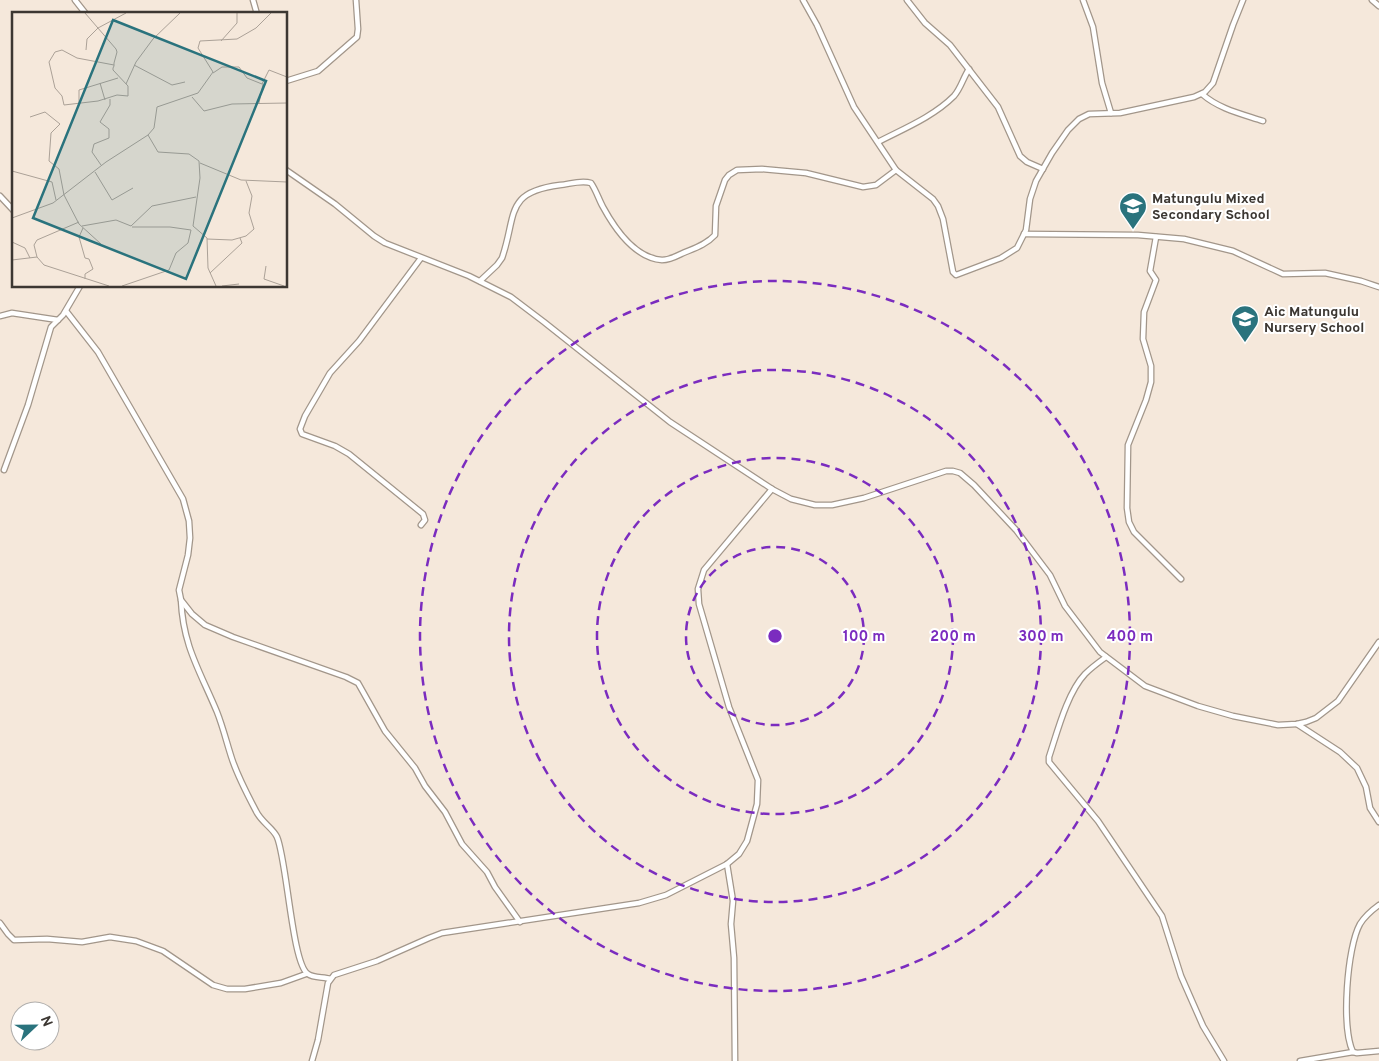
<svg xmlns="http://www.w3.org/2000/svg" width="1379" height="1061" viewBox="0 0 1379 1061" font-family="Overpass,sans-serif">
<rect width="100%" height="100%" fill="#f5e8db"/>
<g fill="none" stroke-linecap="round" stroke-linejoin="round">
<g stroke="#a2968a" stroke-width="7">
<g id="street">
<polyline points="75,0 86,14"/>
<polyline points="253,0 257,14"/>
<polyline points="803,0 817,25 854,107 896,170 933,199 938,206 943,219 953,272 956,275 1001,258 1017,248 1026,230 1030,199 1036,181 1052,153 1068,130 1079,119 1089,114 1120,113 1194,97 1205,92 1213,83 1233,25 1243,0"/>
<polyline points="907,0 925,23 950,45 998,107 1020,156 1027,162 1043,169"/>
<polyline points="1083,0 1093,27 1102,83 1111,113"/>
<polyline points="1372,0 1379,6"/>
<polyline points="286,81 318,71 357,37 358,29 356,0"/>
<path d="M1202,94C1219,109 1242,114 1263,121"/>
<path d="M878,142C903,129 933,117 954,96C961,88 963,78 969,69"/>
<polyline points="286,170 335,204 374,236 385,243 469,276 511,297 544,322 670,422 772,489 791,499 815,505 832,505 864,498 946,471 953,471 960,473 974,485 1016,530 1050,575 1065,606 1100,652 1145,686 1198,706 1233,716 1278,725 1297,724 1306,722 1316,718 1338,701 1379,642"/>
<polyline points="0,196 14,211"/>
<polyline points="1024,234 1138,235 1184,239 1233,251 1283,274 1325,273 1361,281 1379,287"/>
<polyline points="1156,237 1150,271 1156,280 1144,312 1143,339 1151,366 1151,382 1146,400 1128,445 1127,508 1129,522 1134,532 1181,579"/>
<polyline points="421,258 359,341 330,373 305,416 300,429 302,434 335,446 349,454 423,514 425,520 421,525"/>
<path d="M480,281L497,265L502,258C517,215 504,192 560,185C570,184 581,180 591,183C596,190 599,200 603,207C615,229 635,258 662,260C669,260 675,257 681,254C692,249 706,245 715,235L716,206L725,180L729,175L737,170L762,169L806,173L863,187L876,185L896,170"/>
<polyline points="66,311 98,352 183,499 189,521 190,538 188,555 179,590 181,600 192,614 205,625 233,637 346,677 358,683 385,731 415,768 425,786 445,812 462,844 487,872 495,887 520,922"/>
<polyline points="0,316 12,313 58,320"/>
<polyline points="4,470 28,405 51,327 63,315 80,286"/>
<path d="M181,600C183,646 200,671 217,712C223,727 227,744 232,759C238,777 247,794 256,811C261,822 273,828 277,837C287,860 292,964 308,974C313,978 324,977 330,979"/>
<path d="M1106,657C1099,662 1091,668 1085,674C1067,693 1057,733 1049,757V762L1098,821L1162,916L1181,976L1203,1026L1224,1061"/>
<polyline points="1297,724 1340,752 1357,768 1366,787 1370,808 1379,822"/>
<polyline points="727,864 733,901 731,924 734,958 735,1061"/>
<path d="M1379,905C1372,910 1365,916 1360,924C1347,947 1341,1028 1353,1052L1357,1053L1379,1051"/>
<polyline points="0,923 8,934 14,940 47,939 82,942 110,937 136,941 163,951 213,985 227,989 245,989 281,983 306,974"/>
<polyline points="312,1061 318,1040 328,983 334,975 377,961 429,938 442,933 639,903 666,895 727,864 739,854 747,841 757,804 758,780 729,707 699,604 698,589 704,570 772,489"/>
<polyline points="1300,1061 1353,1052"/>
</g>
</g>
<use href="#street" stroke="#fff" stroke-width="4.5"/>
</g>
<g fill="none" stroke="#7b2cbf" stroke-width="2.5" stroke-dasharray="9 6">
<circle cx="775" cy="636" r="89"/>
<circle cx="775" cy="636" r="178"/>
<circle cx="775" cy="636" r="266"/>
<circle cx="775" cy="636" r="355"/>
</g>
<defs>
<g id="school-pin" transform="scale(1.4375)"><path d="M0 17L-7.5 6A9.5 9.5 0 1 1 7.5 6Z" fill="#2a737d" stroke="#fff"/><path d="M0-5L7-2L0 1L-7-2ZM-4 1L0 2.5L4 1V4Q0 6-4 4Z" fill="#fff"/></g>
</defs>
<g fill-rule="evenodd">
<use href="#school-pin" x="1133" y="206"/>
<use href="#school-pin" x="1245" y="319"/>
</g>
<g text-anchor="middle" stroke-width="4" stroke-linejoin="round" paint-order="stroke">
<g font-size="14" font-weight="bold" fill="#3c3732" stroke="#fff" text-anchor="start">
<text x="1152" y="203">Matungulu Mixed<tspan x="1152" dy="16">Secondary School</tspan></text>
<text x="1264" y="316">Aic Matungulu<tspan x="1264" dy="16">Nursery School</tspan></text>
</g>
</g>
<g transform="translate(12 12)">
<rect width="275" height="275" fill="#f5e8db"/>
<path fill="none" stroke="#aba197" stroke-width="1" d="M73,1L104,37L105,40L102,51V54L101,56V58L116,74V84L105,83L86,89L52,93L50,84L43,76L37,50L43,40L50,38L65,46L102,53M209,29L225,11V1M74,38L75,27L86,16L114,1M122,53L160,73L173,70M0,55V72M201,61L210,55H227L235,66L250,72L257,58L275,65M88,71L93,88M114,72L124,50L141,27L168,1M180,85L192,99L220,92L275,91M67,91V78L106,66M247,91L251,72M18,105L33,100L48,112L39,121L37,149L47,157L52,183L67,212L89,232M136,123L146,140L177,142L187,149L188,166L181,214L195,226L196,256L204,274M188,151L229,168L275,170M89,153L80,140L82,132L97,126V117L88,110L98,93V87M0,159L40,170L44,188M83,160L100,188L121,176M0,206L41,191L94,150L136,123L142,116L145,95L186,81L201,60L186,36L188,29L225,27L244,16L259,1M70,214L104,208L119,214L140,194L184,185M120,215H158L179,218M71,216L67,225L73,246L77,247L81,257L73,262V267M195,227L220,228L234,224L242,217L237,201L240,184L234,169M0,230L13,236L18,246M25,245L22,233L25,228L67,210M0,248L25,245L32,253L97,274M254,254L252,267L272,274M198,261L230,231L228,226M110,274L157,258L164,241L176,231L179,218M210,274L227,272"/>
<path fill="#2a737d" fill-opacity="0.15" stroke="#2a737d" stroke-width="2.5" d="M101,8L254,69L174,267L21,206Z"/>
<rect width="275" height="275" fill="none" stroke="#3c3732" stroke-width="2.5"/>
</g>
<circle cx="775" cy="636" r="8" fill="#7b2cbf" stroke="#fff" stroke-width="2.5"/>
<g font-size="15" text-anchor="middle" font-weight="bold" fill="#7b2cbf" stroke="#fff" stroke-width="4" stroke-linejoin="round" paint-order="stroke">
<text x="864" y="641">100 m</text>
<text x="953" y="641">200 m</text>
<text x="1041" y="641">300 m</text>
<text x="1130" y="641">400 m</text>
</g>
<g transform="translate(35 1026) rotate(68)"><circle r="24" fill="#ffffff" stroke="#b1afad"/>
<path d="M0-4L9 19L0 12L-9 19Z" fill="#2a737d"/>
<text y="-8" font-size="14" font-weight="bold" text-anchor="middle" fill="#3c3732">N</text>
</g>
</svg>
